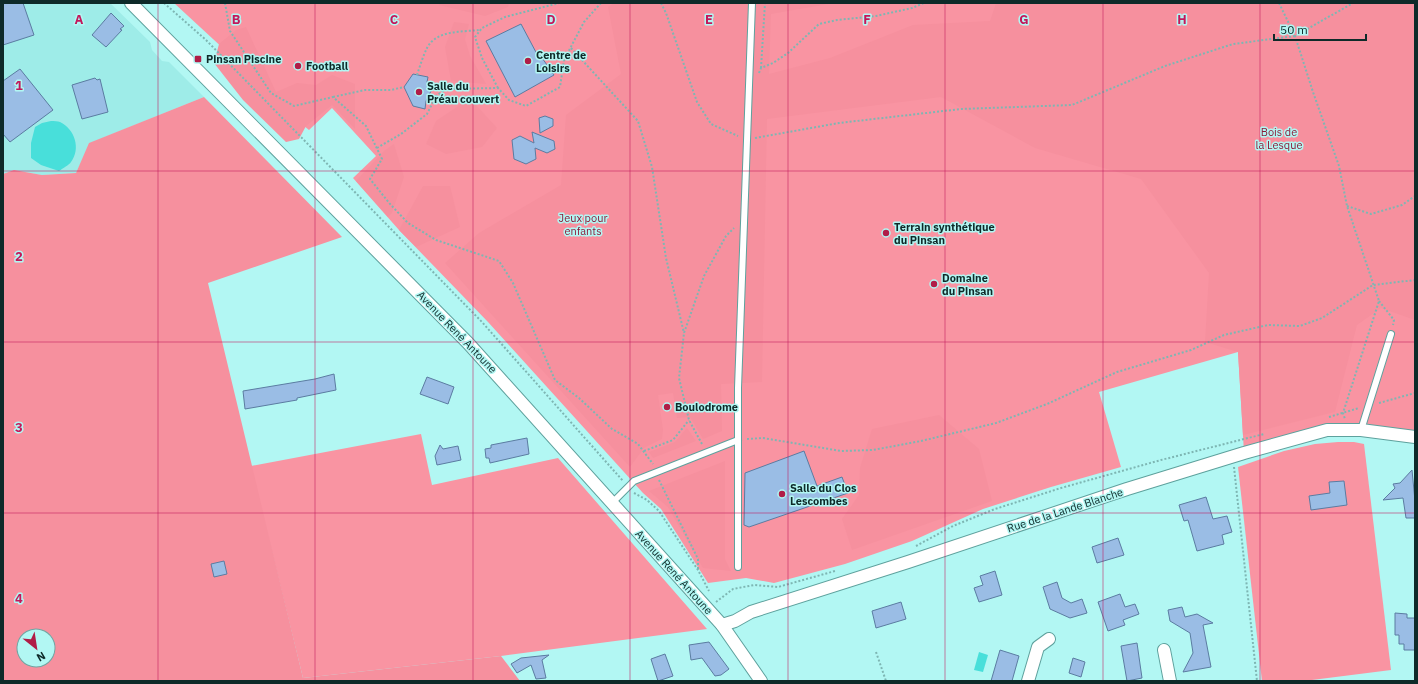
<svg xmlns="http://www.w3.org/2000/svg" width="1418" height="684" viewBox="0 0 1418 684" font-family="'IBM Plex Sans',sans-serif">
<rect width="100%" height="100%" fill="#b2f7f3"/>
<polygon fill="#9eece8" points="3,3 110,3 150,42 152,50 162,61 169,62 204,97 90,143 76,173 42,175 14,170 3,174"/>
<g fill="#f994a2">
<polygon points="174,3 1415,3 1415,437 1327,430 1244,453 1238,352 1099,392 1121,467 1051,487 983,509 912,541 845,564 774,583 746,578 708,583 661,509 643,493 488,322 399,230 353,178 376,156 332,108 309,130 277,104 239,63"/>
<polygon points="421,434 432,485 558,458 707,629 501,656 303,678 251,466"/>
<polygon points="1338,442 1354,442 1364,444 1391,670 1304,681 1262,681 1238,467 1284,451 1315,444"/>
</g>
<g fill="#f6909e" fill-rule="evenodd">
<polygon points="441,3 509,3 508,7 485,16 439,5"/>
<polygon points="614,3 834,3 771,14 769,74 830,58 913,25 990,21 996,3 1415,3 1415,320 1381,308 1357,325 1335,412 1243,435 1238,352 1205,342 1209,273 1141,179 1035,148 941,97 767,119 762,382 721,384 722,431 703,439 690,417 677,418 673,393 658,395 663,430 662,439 644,448 630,467 445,263 479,233 561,185 566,115 621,74 608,7"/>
<polygon points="454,22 469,24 465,39 470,56 486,84 451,81 445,47"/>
<polygon points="246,27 276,92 297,83 316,85 332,75 355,84 355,129 332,105 306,126 299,139 286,142 243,100 214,63 219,44 236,30"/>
<path d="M204,97L342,237L208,283L303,678L501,656L520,681H3V174L14,170L42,175L76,173L89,143ZM24,636H48V660H24Z"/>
<polygon points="474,103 497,128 482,147 446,154 426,144 436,121 460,105"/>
<polygon points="394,144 404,177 392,213 388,217 356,181 384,151"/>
<polygon points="423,186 450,186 460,227 416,247 399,230"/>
<polygon points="939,415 979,449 992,501 852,550 842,519 859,495 860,468 872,429"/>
<polygon points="687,428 696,441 653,458 649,452 675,442"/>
<polygon points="725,461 725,559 731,571 703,568 668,507 649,491"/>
</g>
<g fill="#48dfda">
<path d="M51,121C54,121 58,121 60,122C75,129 81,149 71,162C69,165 63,168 59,171L41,165L31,158V143L35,127L42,123Z"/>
<polygon points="979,652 988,655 983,672 974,670"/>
</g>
<g fill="#9abde5" stroke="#5b7ca1">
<polygon points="3,3 23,3 34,35 3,45"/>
<polygon points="111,13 124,26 120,29 122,30 106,47 92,35"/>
<polygon points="521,24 538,56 540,55 554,75 515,97 486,41"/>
<polygon points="20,69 53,110 10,142 3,134 3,81"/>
<polygon points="413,74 428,77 427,82 431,91 426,101 425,109 413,106 404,87"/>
<polygon points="95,78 97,80 100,79 108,112 82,119 72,85"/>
<polygon points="545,116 553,119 553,126 540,133 539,118"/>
<polygon points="532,132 554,141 555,149 547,153 535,148 536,159 526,164 514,159 512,140 520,136 534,143"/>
<polygon points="334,374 336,390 297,398 297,400 245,409 243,391 315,379"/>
<polygon points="427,377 454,387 448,404 420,394"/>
<polygon points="527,438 529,454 490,463 489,458 486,458 485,449 491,448 491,445"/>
<polygon points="440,445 443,449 458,446 461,460 437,465 435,456"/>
<polygon points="804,451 817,486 842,477 848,493 749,527 744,525 745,473"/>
<polygon points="1412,470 1415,501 1415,518 1406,518 1403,498 1383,500 1395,488 1393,484 1400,483"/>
<polygon points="1344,481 1347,505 1311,510 1309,496 1330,493 1329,482"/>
<polygon points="1206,497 1213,519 1227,516 1232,532 1222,535 1224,544 1197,551 1188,520 1184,521 1179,505"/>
<polygon points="1118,538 1124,555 1097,563 1092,547"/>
<polygon points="224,561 227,574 214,577 211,564"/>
<polygon points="995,571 1002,595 979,602 974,588 983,585 980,576"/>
<polygon points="1057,582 1062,598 1071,603 1082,599 1087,613 1070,618 1050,609 1043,587"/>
<polygon points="1120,594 1125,607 1135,604 1139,614 1123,620 1125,625 1108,631 1098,602"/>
<polygon points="901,602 906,619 876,628 872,611"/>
<polygon points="1182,607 1185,617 1197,614 1213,623 1203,625 1211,667 1183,672 1193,653 1190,633 1170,621 1168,610"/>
<polygon points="1395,613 1407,614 1407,618 1415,618 1415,650 1404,650 1404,644 1399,644 1399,635 1395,635"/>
<polygon points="709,642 729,669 721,675 715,676 702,658 691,660 689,645"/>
<polygon points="1137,643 1142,678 1127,681 1121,646"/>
<polygon points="1000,650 1019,656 1012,681 991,681"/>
<polygon points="665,654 673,676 658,681 651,659"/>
<polygon points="549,655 542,660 546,678 536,679 531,665 517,673 511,664 521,658"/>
<polygon points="1073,658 1085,662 1081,677 1069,673"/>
</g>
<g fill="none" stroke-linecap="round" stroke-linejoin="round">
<g stroke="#5ea19d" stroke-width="8">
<g id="service">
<polyline points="1361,430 1391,334"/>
<polyline points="612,503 634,481 738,440"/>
<polyline points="738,567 738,388 752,3"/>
</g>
</g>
<g stroke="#5ea19d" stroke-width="14">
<g id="minor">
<polyline points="131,3 468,343 722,625 761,681"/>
<polyline points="722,625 735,621 751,612 908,562 1127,489 1244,453 1327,430 1361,430 1415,437"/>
<polyline points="1164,650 1170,681"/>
<polyline points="1028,681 1038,647 1049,639"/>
</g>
</g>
<g stroke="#7eb6b3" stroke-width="2" stroke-dasharray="2 2" stroke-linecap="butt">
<polyline points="164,3 206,40 482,322 623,481"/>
<polyline points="225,3 230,31 271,93 294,106 333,97 366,126 382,159 370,179 390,204 408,223 436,240 499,261 513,283 555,380 579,398 612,429 638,444 653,464"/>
<polyline points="661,3 666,13 697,102 711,124 738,136"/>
<polyline points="1279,3 1295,36 1313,92 1339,166 1347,206 1379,301 1343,413 1345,419"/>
<polyline points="571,48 638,121 652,167 666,258 684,333"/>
<polyline points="761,68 765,3"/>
<polyline points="759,73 761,68 773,63 788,53 819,24 837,20 876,16 912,8 924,3"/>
<path d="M417,75C420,66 423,56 427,48C436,30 462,32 479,30"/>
<polyline points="498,88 482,58 475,37 482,28 505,17 559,3"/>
<polyline points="333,97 365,90 391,90 404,87"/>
<polyline points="755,138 839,123 961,109 1072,105 1165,66 1233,44 1295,36 1353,3"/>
<polyline points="377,148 401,134 427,114 436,96 446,89 498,88 509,100 526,106 560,87 564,60 584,22 601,3"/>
<polyline points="1347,206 1371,214 1402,205 1415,196"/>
<polyline points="1379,301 1394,320 1393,325"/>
<polyline points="1379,403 1415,393"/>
<polyline points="1329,417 1359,408"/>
<polyline points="747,439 763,438 841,451 873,450 921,441 996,423 1047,404 1117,372 1191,350 1224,335 1268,325 1300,326 1322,318 1373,285 1415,280"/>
<polyline points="702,444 689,420 679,378 684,333 704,276 726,236 734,228"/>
<polyline points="644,451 673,440 689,420"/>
<polyline points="1234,467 1257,681"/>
<polyline points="659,480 698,559 698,570"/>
<polyline points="634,493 647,500 659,511 698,570 709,591"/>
<polyline points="916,546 953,526 995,509 1061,488 1161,460 1264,434"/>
<polyline points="716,602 733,589 754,585 778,587 835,571"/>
<polyline points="876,652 886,681"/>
</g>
<use href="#service" stroke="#fff" stroke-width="6"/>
<use href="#minor" stroke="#fff" stroke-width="12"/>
</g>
<path fill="none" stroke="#c2185b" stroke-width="1" stroke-opacity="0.55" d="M158,3V681M315,3V681M473,3V681M630,3V681M788,3V681M945,3V681M1103,3V681M1260,3V681M3,171H1415M3,342H1415M3,513H1415"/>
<g fill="#b01d47" stroke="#b2f7f3" stroke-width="1.5">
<rect x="194" y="55" width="8" height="8" rx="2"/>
<circle cx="528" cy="61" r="4"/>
<circle cx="298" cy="66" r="4"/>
<circle cx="419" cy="92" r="4"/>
<circle cx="886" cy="233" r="4"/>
<circle cx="934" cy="284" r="4"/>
<circle cx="667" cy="407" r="4"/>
<circle cx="782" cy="494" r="4"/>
</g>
<g text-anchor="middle" stroke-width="3" stroke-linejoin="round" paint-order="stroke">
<g font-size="11" font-weight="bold" fill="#0e2a29" stroke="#b2f7f3" text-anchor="start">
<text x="536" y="59">Centre de<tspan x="536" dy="13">Loisirs</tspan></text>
<text x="206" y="63">Pinsan Piscine</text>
<text x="306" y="70">Football</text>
<text x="427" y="90">Salle du<tspan x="427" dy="13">Préau couvert</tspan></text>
<text x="894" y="231">Terrain synthétique<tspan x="894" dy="13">du Pinsan</tspan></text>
<text x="942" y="282">Domaine<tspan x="942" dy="13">du Pinsan</tspan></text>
<text x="675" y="411">Boulodrome</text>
<text x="790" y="492">Salle du Clos<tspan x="790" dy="13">Lescombes</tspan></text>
</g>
<g font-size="11" fill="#8c1a38" stroke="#b2f7f3">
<text x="1279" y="136">Bois de<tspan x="1279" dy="13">la Lesque</tspan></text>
<text x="583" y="222">Jeux pour<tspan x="583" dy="13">enfants</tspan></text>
</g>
<g font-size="11" fill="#0e2a29" stroke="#b2f7f3">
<text transform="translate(457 332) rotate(46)" y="4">Avenue René Antoune</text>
<text transform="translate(1065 510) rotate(-18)" y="4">Rue de la Lande Blanche</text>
<text transform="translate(674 572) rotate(48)" y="4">Avenue René Antoune</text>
</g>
</g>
<g font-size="13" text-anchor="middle" font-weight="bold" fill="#c2185b" stroke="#b2f7f3" stroke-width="3" stroke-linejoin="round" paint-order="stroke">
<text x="79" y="24">A</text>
<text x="236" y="24">B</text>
<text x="394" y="24">C</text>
<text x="551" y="24">D</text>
<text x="709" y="24">E</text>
<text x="867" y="24">F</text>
<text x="1024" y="24">G</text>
<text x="1182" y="24">H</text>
<text x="19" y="90">1</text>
<text x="19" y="261">2</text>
<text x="19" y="432">3</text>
<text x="19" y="603">4</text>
</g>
<rect width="1418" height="684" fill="none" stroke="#0e2a29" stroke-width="8"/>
<g transform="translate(36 648) rotate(150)"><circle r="19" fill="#b2f7f3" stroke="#70a5a2"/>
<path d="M0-3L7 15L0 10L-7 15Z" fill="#b01d47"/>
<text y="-6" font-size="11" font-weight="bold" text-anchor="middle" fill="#0e2a29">N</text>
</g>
<path d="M1274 34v6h92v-6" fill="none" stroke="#0e2a29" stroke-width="2"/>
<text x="1280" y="34" font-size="12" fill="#0e2a29" stroke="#b2f7f3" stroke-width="3" paint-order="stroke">50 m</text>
</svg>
